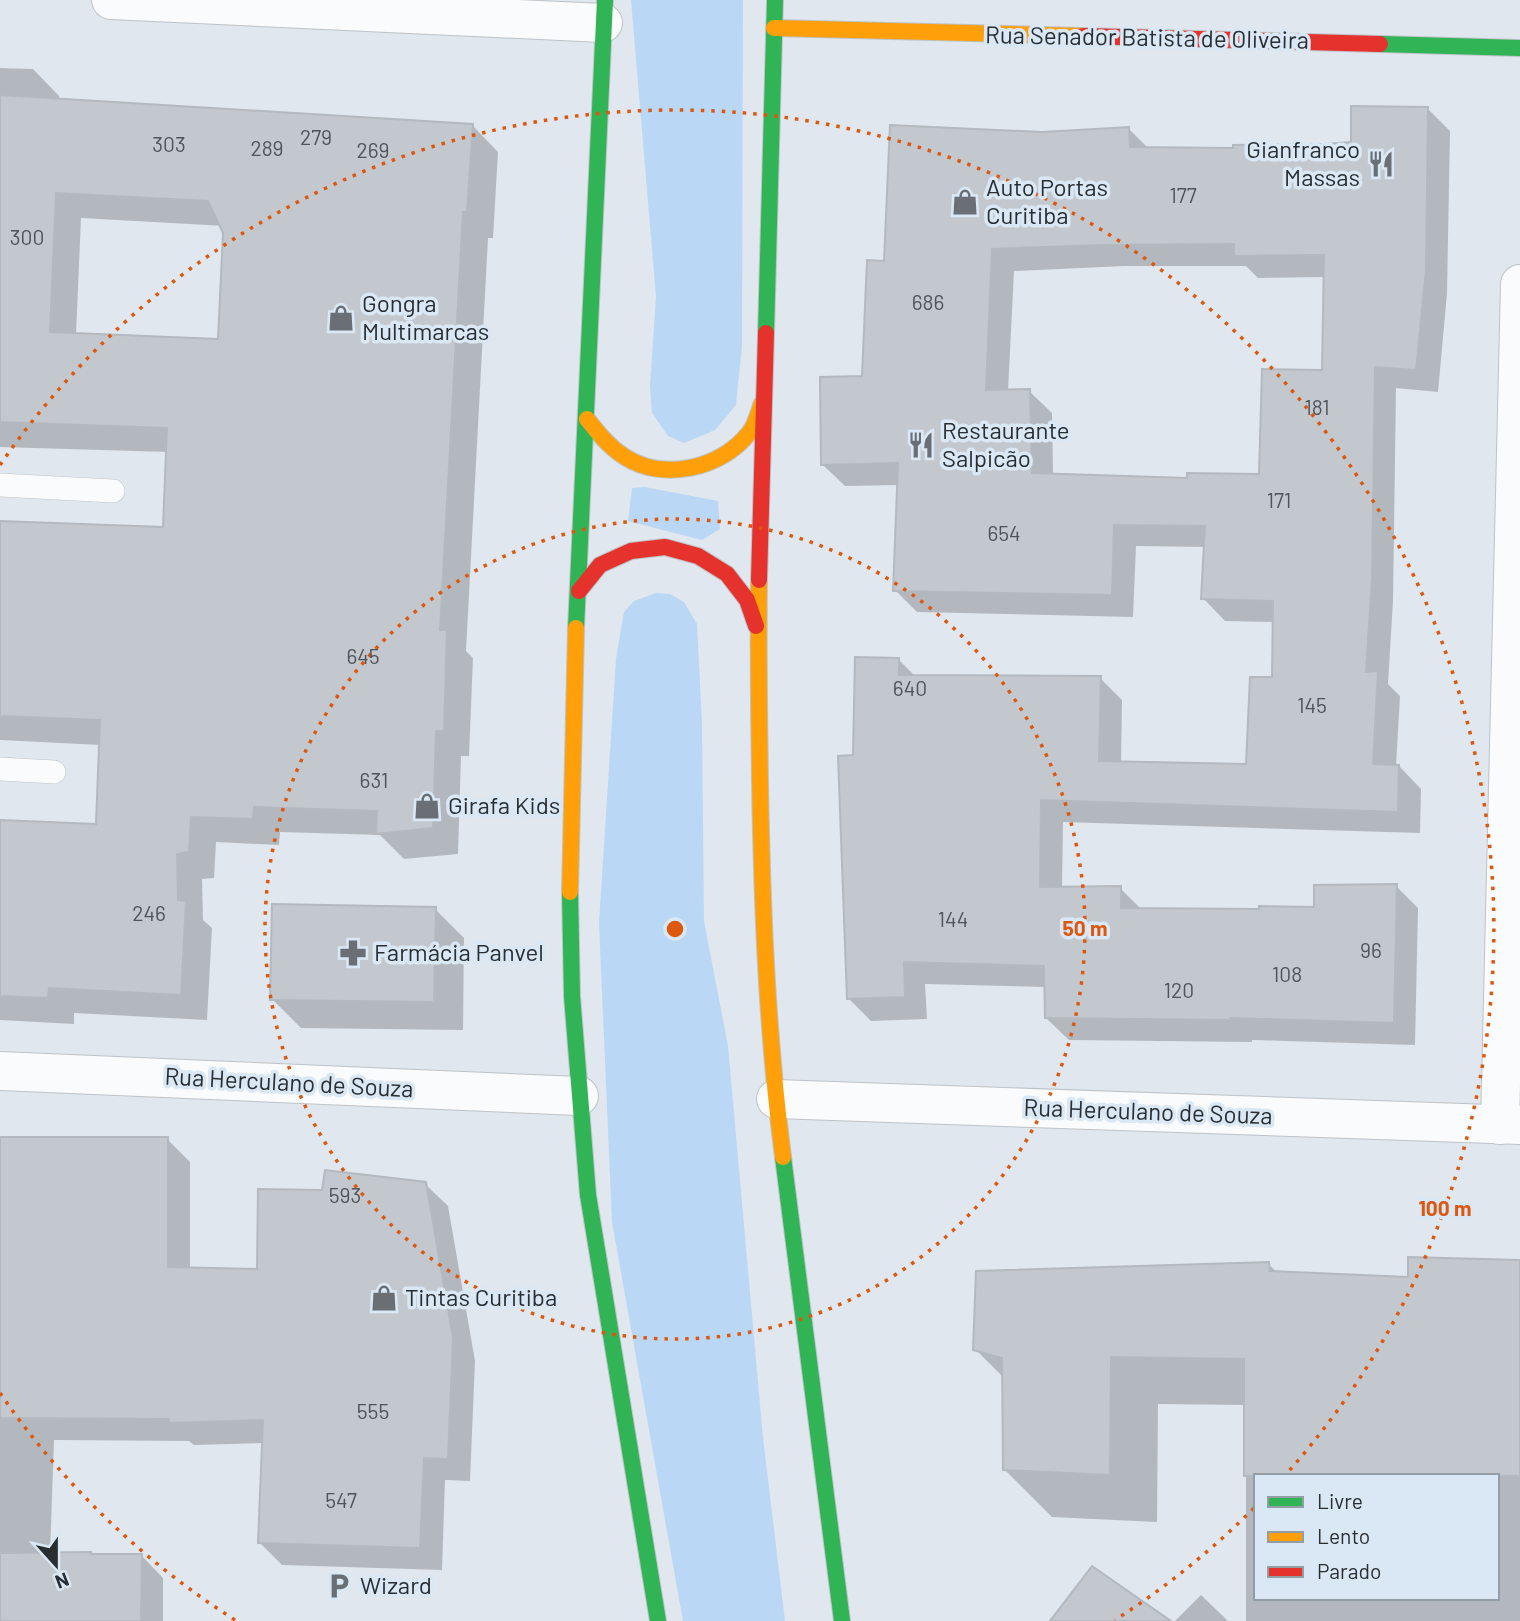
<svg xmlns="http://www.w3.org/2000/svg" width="1520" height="1621" viewBox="0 0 1520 1621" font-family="Barlow,sans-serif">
<rect width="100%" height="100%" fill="#e0e7ee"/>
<g fill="#bad8f5">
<polygon points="631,0 743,0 742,346 736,405 715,430 684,443 668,436 652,413 650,386 656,297"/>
<polygon points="645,487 718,501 720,529 702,540 628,521 632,488"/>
<polygon points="656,593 670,594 684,602 697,624 702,724 704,921 728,1046 763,1438 785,1621 683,1621 612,1222 599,923 616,659 624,612 634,601"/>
</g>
<g fill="#0003" fill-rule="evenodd">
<path d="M0,68L33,69L59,96V101L472,125L498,152L493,238H488L466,651L473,658L469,756H461L458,854L404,859L380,835L280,832L279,845L216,842L214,878L202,879L203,920L212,928L207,1020L74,1013V1024L0,1020V821L97,825L101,745L0,740V523L164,529L168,452L0,447ZM81,218L225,226L219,341L76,335Z"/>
<path d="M1428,109L1450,131L1447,293L1438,392L1396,388L1393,601L1388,684L1400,696L1396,766H1399L1421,789L1420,833L1063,822L1062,888H1120L1142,910L1315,909L1396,886L1418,908L1415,1045L1252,1040V1042L1069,1040L1046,1018V987L925,984L927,1019L871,1021L848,998L855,757L899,660L915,676L1100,678L1122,700L1121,763L1247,766L1274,679L1275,622L1225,621L1203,598L1206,547L1136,546L1133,617L917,612L895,590L899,485L845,486L822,464L864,378L886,263L1042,134L1128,128L1149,149L1235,150L1353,144ZM1124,266H1246L1258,278L1325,277L1323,372L1260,476L1189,480L1053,475L1052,413L1029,391H1008L1014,271Z"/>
<polygon points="435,909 464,938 463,1030 301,1028 272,999"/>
<polygon points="0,1139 167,1139 190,1162 190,1269 258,1271 324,1191 425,1184 448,1206 475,1361 470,1481 445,1480 442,1570 282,1565 259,1542 264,1443 194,1445 189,1441 54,1440 50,1555 141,1555 163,1578 163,1621 0,1621"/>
<path d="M1520,1261V1621H1246V1405L1158,1404L1157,1522L1052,1517L1004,1469V1378L975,1349L1268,1264L1278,1273L1409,1278ZM1256,1476H1497V1598H1256Z"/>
<polygon points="1201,1595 1228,1621 1175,1621"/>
</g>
<g fill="#c3c8ce" stroke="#b3b9bf" stroke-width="2" fill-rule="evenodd">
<path d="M0,95L473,124L467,212H463L440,630H447L444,731H436L433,828L376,834L377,811L254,807L253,819L191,817L189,852L177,854L178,900L186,901L181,995L49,988L48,998L0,996V820L96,824L100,720L0,716V521L163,527L167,428L0,422ZM56,193L208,201L223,233L218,339L50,332Z"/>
<path d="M1351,106L1428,107L1426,269L1416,370L1375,367L1372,578L1366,672L1378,671L1373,764L1399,765L1398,812L1041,800L1040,887L1121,886V908L1259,909V906L1314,907V885L1397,884L1394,1023L1230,1018V1020L1045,1018L1044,966L904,962L905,997L847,999L838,756L853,755L855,657L899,658V675L1101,676L1099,761L1246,764L1250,677H1272L1273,601L1201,599L1205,526L1114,525L1112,595L893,591L898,463L821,465L820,377L862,376L867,260L884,261L890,125L1042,132L1129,127L1130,147L1233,148V145L1325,144L1351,142ZM1234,244V256L1324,255L1322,370L1262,369L1259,474L1187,473V478L1032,473L1030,389L986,390L992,249L1101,245Z"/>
<polygon points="272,904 436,907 434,1002 270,1000"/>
<polygon points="0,1137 168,1137 168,1267 257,1269 258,1189 322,1190 325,1170 426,1182 453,1338 448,1459 424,1458 420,1548 258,1543 263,1420 169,1423 169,1419 0,1418"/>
<polygon points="1408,1257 1520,1260 1520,1476 1244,1476 1244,1359 1111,1357 1110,1475 1003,1470 1002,1358 973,1350 976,1271 1269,1262 1270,1271 1408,1277"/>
<polygon points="91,1552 91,1554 142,1554 141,1621 0,1621 0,1553"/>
<polygon points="1092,1566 1171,1621 1050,1621"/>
</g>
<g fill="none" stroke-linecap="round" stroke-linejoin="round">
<g stroke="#bdc3c8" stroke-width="24">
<g id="lane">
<polyline points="0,485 113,491"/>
<polyline points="0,769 54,772"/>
</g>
</g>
<g stroke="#bdc3c8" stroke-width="40">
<g id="street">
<polyline points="111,0 603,23"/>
<polyline points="0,1071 579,1096"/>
<polyline points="776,1099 1520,1125"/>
<polyline points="1500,1125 1520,284"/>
</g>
</g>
<g stroke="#bdc3c8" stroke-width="18">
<g id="fast">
<polyline points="1380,44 1520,48"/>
<polyline points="766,333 775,0"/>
<polyline points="576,628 605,0"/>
<polyline points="570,892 572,996 588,1195 658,1621"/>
<polyline points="783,1157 842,1621"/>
</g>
</g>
<g stroke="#bdc3c8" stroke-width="18">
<g id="slow">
<polyline points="774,28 1083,36"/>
<path d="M587,419C599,434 609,447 625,457C664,482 722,468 749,433C756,425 758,413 762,403"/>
<path d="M759,580C758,647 759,714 760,781C762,907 767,1032 783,1157"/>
<polyline points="570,892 576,628"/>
</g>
</g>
<g stroke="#bdc3c8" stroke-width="18">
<g id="jam">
<polyline points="1083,36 1380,44"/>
<polyline points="759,580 766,333"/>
<polyline points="579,591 600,565 631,551 665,547 698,556 727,574 747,600 756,626"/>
</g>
</g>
<use href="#lane" stroke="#fafbfc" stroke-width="23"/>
<use href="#street" stroke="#fafbfc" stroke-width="38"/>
<use href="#fast" stroke="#30b455" stroke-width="16"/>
<use href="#slow" stroke="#ff9f0a" stroke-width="16"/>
<use href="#jam" stroke="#e5322d" stroke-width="16"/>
</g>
<g fill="none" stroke="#de570e" stroke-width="3.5" stroke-dasharray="3.5 7">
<circle cx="675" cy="929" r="410"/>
<path d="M1254 1508A819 819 0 0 1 1115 1620M235 1620A819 819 0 0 1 0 1393M0 465A819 819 0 1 1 1288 1472"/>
</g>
<defs>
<g id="restaurant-bare" transform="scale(2.1)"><path d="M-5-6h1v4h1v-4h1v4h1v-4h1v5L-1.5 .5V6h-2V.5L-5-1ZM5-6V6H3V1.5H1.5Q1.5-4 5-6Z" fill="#696f74" stroke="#dae7f4" stroke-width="2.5" paint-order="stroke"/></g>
<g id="shop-bare" transform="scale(2.1)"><path d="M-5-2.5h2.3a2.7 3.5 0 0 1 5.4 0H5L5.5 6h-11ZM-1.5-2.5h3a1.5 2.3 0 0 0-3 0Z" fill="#696f74" stroke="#dae7f4" stroke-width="2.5" paint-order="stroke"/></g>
<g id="pharmacy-bare" transform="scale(2.1)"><path d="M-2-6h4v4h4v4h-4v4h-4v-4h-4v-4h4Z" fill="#696f74" stroke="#dae7f4" stroke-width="2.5" paint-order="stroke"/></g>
<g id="parking-bare" transform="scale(2.1)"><path d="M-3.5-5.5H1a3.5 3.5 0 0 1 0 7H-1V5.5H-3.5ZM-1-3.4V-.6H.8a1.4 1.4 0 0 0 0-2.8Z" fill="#696f74" stroke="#dae7f4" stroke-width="2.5" paint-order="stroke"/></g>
</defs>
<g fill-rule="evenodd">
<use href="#restaurant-bare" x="1381" y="164"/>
<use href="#shop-bare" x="965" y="202"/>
<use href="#shop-bare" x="341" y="318"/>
<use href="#restaurant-bare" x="921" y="445"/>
<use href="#shop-bare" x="427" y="806"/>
<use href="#pharmacy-bare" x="353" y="953"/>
<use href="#shop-bare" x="384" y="1298"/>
<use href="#parking-bare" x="339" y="1586"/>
</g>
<g text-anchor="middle" stroke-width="7" stroke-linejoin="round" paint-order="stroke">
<g font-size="21" fill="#505459">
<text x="316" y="145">279</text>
<text x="169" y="152">303</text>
<text x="267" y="156">289</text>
<text x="373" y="158">269</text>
<text x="1183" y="203">177</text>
<text x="27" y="245">300</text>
<text x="928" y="310">686</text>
<text x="1317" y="415">181</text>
<text x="1279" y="508">171</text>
<text x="1004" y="541">654</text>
<text x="363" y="664">645</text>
<text x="910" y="696">640</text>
<text x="1312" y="713">145</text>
<text x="374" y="788">631</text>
<text x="149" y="921">246</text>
<text x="953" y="927">144</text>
<text x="1371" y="958">96</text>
<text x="1287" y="982">108</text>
<text x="1179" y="998">120</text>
<text x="345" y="1203">593</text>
<text x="373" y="1419">555</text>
<text x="341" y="1508">547</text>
</g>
<g font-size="24" fill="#292e32" stroke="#dae7f4">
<text transform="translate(1147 38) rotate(1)" y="8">Rua Senador Batista de Oliveira</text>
<text transform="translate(289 1083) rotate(3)" y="8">Rua Herculano de Souza</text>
<text transform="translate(1148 1112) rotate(2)" y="8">Rua Herculano de Souza</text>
</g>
<g font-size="24" fill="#292e32" stroke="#dae7f4" text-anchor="start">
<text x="1360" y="158" text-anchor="end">Gianfranco<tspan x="1360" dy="28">Massas</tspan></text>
<text x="986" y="196">Auto Portas<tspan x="986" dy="28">Curitiba</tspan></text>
<text x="362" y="312">Gongra<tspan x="362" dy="28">Multimarcas</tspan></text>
<text x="942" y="439">Restaurante<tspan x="942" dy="28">Salpicão</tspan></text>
<text x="448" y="814">Girafa Kids</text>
<text x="374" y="961">Farmácia Panvel</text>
<text x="405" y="1306">Tintas Curitiba</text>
<text x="360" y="1594">Wizard</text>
</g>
</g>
<circle cx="675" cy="929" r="10" fill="#de570e" stroke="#dae7f4" stroke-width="3.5"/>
<g font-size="21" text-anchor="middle" font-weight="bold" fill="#de570e" stroke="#dae7f4" stroke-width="7" stroke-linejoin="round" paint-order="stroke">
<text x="1085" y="936">50 m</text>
<text x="1445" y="1216">100 m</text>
</g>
<rect x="1254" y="1474" width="245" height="126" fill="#dae7f4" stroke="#939da6" stroke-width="2"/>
<rect x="1268" y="1497" width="35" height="10" fill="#30b455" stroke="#939da6" stroke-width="2"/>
<text x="1317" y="1509" font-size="21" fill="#292e32">Livre</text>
<rect x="1268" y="1532" width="35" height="10" fill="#ff9f0a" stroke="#939da6" stroke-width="2"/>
<text x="1317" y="1544" font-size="21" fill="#292e32">Lento</text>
<rect x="1268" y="1567" width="35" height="10" fill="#e5322d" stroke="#939da6" stroke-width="2"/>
<text x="1317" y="1579" font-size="21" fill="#292e32">Parado</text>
<g transform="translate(56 1565) rotate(159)" stroke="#dae7f4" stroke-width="5" paint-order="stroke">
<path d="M0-5L12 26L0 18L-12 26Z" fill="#292e32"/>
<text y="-10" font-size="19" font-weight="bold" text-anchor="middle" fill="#292e32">N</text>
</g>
</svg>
